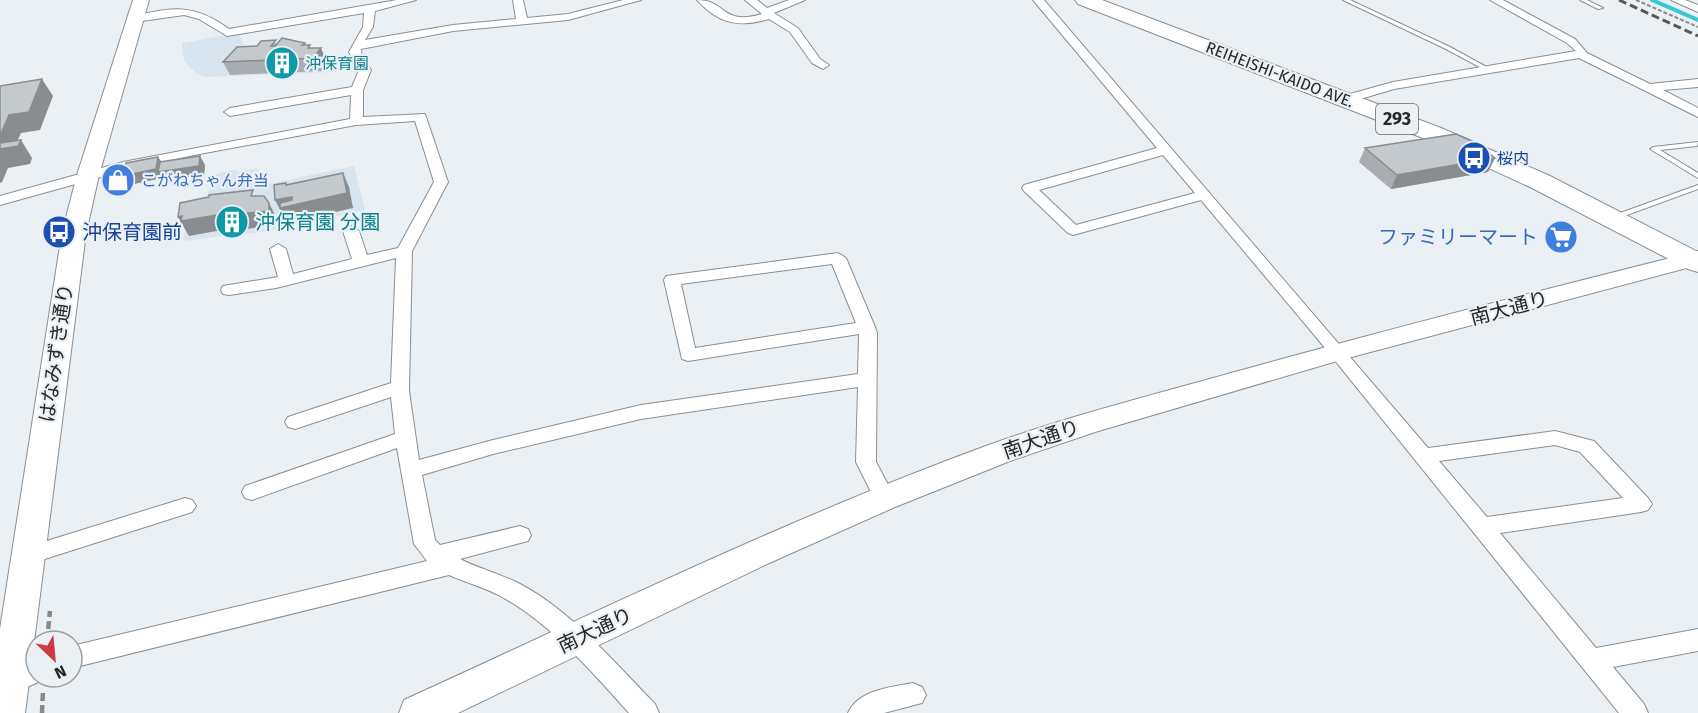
<svg xmlns="http://www.w3.org/2000/svg" width="1698" height="713" viewBox="0 0 1698 713" font-family="'Fira Sans','Noto Sans JP',sans-serif">
<rect width="100%" height="100%" fill="#eaf0f4"/>
<g fill="#d8e4ee">
<polygon points="239,33 246,52 285,44 329,59 333,72 204,77 195,72 184,61 182,43"/>
<polygon points="354,166 365,210 268,231 183,241 192,199 207,196 213,175 236,169 237,172 257,168 264,185"/>
</g>
<g fill="none" stroke-linecap="round" stroke-linejoin="round">
<polyline stroke="#3ac6d7" stroke-width="4" points="1652,0 1698,20"/>
<g stroke="#8a8f93" stroke-width="2">
<g id="lane">
<polygon points="1343,0 1350,0 1450,47 1492,70 1487,71 1446,49"/>
<polygon points="1580,0 1587,0 1603,8 1598,9"/>
<polygon points="1698,142 1697,146 1660,150 1698,173 1698,178 1650,149 1653,147"/>
<polygon points="1698,185 1698,189 1616,219 1613,219 1609,217"/>
</g>
</g>
<g stroke="#8a8f93" stroke-width="2">
<g id="street">
<path d="M397,0H416L375,11L373,27L365,40L453,25L516,19L513,0H523L527,18L568,14L623,0H641L568,20L453,31L361,49L362,58L371,70L363,90V117L425,114L448,182L412,251L409,391L419,460L493,440L641,405L858,374L859,334L688,361L682,359L664,280L666,276L838,253L846,258L875,327L877,333L876,462L895,498L891,504L884,506L877,504L856,462L858,387L641,419L493,454L422,475L435,540L440,545L520,526L528,529L531,535L528,541L460,559C480,569 501,574 520,584C570,610 616,664 655,704L659,713H629C594,674 551,624 504,598C487,588 467,583 449,575L72,668V646L427,561L414,544L397,448L252,500L245,498L242,492L245,486L395,434L391,397L295,429L288,427L285,422L288,417L391,383L396,258L276,288L229,295L223,294L221,290L223,286L229,285L278,277L270,249L278,244L286,249L293,274L352,259L343,231L351,226L359,231L367,255L398,248L434,182L415,121L356,125L194,155L126,170L0,205V196L123,162L350,119L351,95L230,116L224,112L230,108L352,87L359,70L349,52L363,27L364,13L227,36L199,19L184,15L135,22L131,21V17C172,7 193,3 229,29ZM832,264L856,323L695,348L681,284Z"/>
<path d="M697,0C727,0 721,26 762,14L745,0H757L767,8L789,0H805L774,13L798,28L820,59L829,65L823,69L812,63L790,32L769,19C738,28 719,24 697,0Z"/>
<path d="M1033,0H1044L1428,448L1555,431L1594,441L1648,498L1652,504L1648,510L1641,512L1500,533L1596,648L1698,629V651L1613,667L1644,704L1648,713H1619L1316,337L1201,200L1073,235L1068,233L1024,191L1022,188L1024,185L1157,148ZM1163,155L1195,193L1076,225L1039,190ZM1555,445L1580,452L1623,498L1487,517L1439,461Z"/>
<polygon points="1490,0 1503,0 1575,39 1587,53 1650,84 1698,79 1698,87 1663,90 1698,108 1698,117 1579,58 1394,89 1347,103 1341,99 1343,96 1393,82 1576,51 1567,43"/>
<polygon points="1671,0 1685,0 1698,5 1698,12"/>
<polygon points="185,498 192,500 196,506 192,512 29,564 21,561 18,555 21,549"/>
<polygon points="36,660 36,677 46,677 45,679 11,694 2,690 0,679 2,674"/>
<path d="M913,683L922,687L926,695L922,703L884,713H848C858,690 891,687 913,683Z"/>
</g>
</g>
<g stroke="#8a8f93" stroke-width="2">
<g id="secondary">
<polygon points="133,0 149,0 99,175 86,233 25,713 0,713 0,629 62,233 77,175"/>
<path d="M1698,251V265L1344,359L1095,432L1010,461L895,507L767,564L458,713H399L404,700C597,612 787,519 986,446C1066,417 1149,396 1231,373C1386,330 1542,290 1698,251Z"/>
</g>
</g>
<g stroke="#8a8f93" stroke-width="2">
<polygon id="highway" points="1075,0 1102,0 1441,128 1550,176 1698,252 1698,272 1688,269 1532,188 1423,138 1078,4"/>
</g>
<polyline stroke="#878b8e" stroke-width="2" stroke-dasharray="4 2" stroke-linecap="butt" points="1636,0 1698,27"/>
<g stroke="#878b8e" stroke-width="4.5" stroke-dasharray="8 4" stroke-linecap="butt">
<polyline points="47,641 50,611"/>
<polyline points="42,713 43,690"/>
</g>
<use href="#lane" fill="#fff" fill-rule="evenodd"/>
<use href="#street" fill="#fff" fill-rule="evenodd"/>
<use href="#secondary" fill="#fff" fill-rule="evenodd"/>
<use href="#highway" fill="#fff" fill-rule="evenodd"/>
<polyline stroke="#56595c" stroke-width="3" stroke-dasharray="8 4" stroke-linecap="butt" points="1619,0 1698,36"/>
</g>
<g fill="#a9adb1">
<polygon points="277,43 305,43 306,45 311,48 326,60 325,62 326,66 322,71 230,75 223,62 257,46"/>
<polygon points="1365,148 1495,158 1488,172 1391,189 1359,162"/>
<polygon points="158,157 161,161 205,165 204,175 164,181 162,178 129,185 128,182 126,186 106,187 103,182 125,169"/>
</g>
<g fill="#898d90">
<polygon points="321,48 326,60 325,62 326,66 322,71 317,58 317,53"/>
<polygon points="42,79 53,96 40,130 21,133 15,146 21,140 32,158 30,164 8,168 2,182 0,183 0,136 9,115"/>
<polygon points="200,156 205,165 204,175 164,181 162,178 129,185 128,182 126,186 123,181 124,168 158,157 164,166"/>
<polygon points="1495,158 1488,172 1391,189 1397,175"/>
<polygon points="343,173 349,187 353,208 287,223 275,200 292,197"/>
<polygon points="269,203 276,217 276,225 246,229 244,226 189,236 178,217"/>
</g>
<g fill="#c4c9ce" stroke="#898d90" stroke-width="1.5">
<polygon points="282,38 305,43 302,45 310,45 308,48 321,48 317,53 321,53 317,58 223,62 237,47 257,46 261,41 276,40 271,46 275,46"/>
<polygon points="42,79 29,112 9,115 0,136 0,86"/>
<polygon points="1456,134 1474,142 1495,158 1397,175 1365,148"/>
<polygon points="21,140 18,146 0,149 0,143"/>
<polygon points="200,156 199,166 158,172 160,162"/>
<polygon points="158,157 156,169 123,176 126,163"/>
<polygon points="124,168 123,176 125,177 123,181 103,182 106,171"/>
<polygon points="343,173 347,193 280,208 280,203 292,200 292,197 275,200 274,185 286,183 286,185"/>
<polygon points="253,190 251,196 264,196 269,203 269,211 238,214 240,211 181,221 182,216 178,217 180,203 209,197 209,195"/>
</g>
<defs>
<g id="building-disc" transform="scale(1.725)"><circle r="9.5" fill="#0f9aa8" stroke="#eaf0f4"/><path d="M-4-6H4V6H1V3H-1V6H-4ZM-2.5-4.3h1.7v1.8h-1.7ZM.8-4.3h1.7v1.8H.8ZM-2.5-1h1.7V.8h-1.7ZM.8-1h1.7V.8H.8Z" fill="#fff"/></g>
<g id="bus-disc" transform="scale(1.725)"><circle r="9.5" fill="#1a4fb4" stroke="#eaf0f4"/><path d="M-5-6H5V4H4V6H2V4H-2V6H-4V4H-5ZM-3.5-4V0h7V-4ZM-3.5 1.2v1.5H-2V1.2ZM2 1.2v1.5H3.5V1.2Z" fill="#fff"/></g>
<g id="shop-disc" transform="scale(1.725)"><circle r="9.5" fill="#3f7fe0" stroke="#eaf0f4"/><path d="M-5-2.5h2.3a2.7 3.5 0 0 1 5.4 0H5L5.5 6h-11ZM-1.5-2.5h3a1.5 2.3 0 0 0-3 0Z" fill="#fff"/></g>
<g id="supermarket-disc" transform="scale(1.725)"><circle r="9.5" fill="#3f7fe0" stroke="#eaf0f4"/><path d="M-6-5.5h2.5l.6 2H6L4.5 2H-2.5L-4.4-4H-6ZM-1.5 3.2a1.3 1.3 0 1 0 .1 0ZM3 3.2a1.3 1.3 0 1 0 .1 0Z" fill="#fff"/></g>
</defs>
<g fill-rule="evenodd">
<use href="#building-disc" x="282" y="63"/>
<use href="#bus-disc" x="1474" y="158"/>
<use href="#shop-disc" x="118" y="180"/>
<use href="#building-disc" x="232" y="222"/>
<use href="#bus-disc" x="59" y="232"/>
<use href="#supermarket-disc" x="1561" y="237"/>
</g>
<g text-anchor="middle" stroke-width="4.5" stroke-linejoin="round" paint-order="stroke">
<g font-size="16" fill="#0d838f" stroke="#eaf0f4" text-anchor="start">
<text x="305" y="69">沖保育園</text>
</g>
<g font-size="16" fill="#26282a" stroke="#eaf0f4">
<text transform="translate(1280 74) rotate(21)" y="6">REIHEISHI-KAIDO AVE.</text>
</g>
<g font-size="16" fill="#164399" stroke="#eaf0f4" text-anchor="start">
<text x="1497" y="164">桜内</text>
</g>
<g font-size="16" fill="#366cbe" stroke="#eaf0f4" text-anchor="start">
<text x="141" y="186">こがねちゃん弁当</text>
</g>
<rect fill="#eaf0f4" stroke="#616467" stroke-width="1.5" x="1376" y="104" width="42" height="30" rx="4.5"/>
<g font-size="18" font-weight="bold" fill="#26282a">
<text x="1397" y="125">293</text>
</g>
<g font-size="20" fill="#0d838f" stroke="#eaf0f4" text-anchor="start">
<text x="255" y="229">沖保育園 分園</text>
</g>
<g font-size="20" fill="#164399" stroke="#eaf0f4" text-anchor="start">
<text x="82" y="239">沖保育園前</text>
</g>
<g font-size="20" fill="#366cbe" stroke="#eaf0f4" text-anchor="end">
<text x="1538" y="244">ファミリーマート</text>
</g>
<g font-size="20" fill="#26282a" stroke="#eaf0f4">
<text transform="translate(1509 308) rotate(-15)" y="7">南大通り</text>
<text transform="translate(56 353) rotate(-82)" y="7">はなみずき通り</text>
<text transform="translate(1041 439) rotate(-19)" y="7">南大通り</text>
<text transform="translate(595 630) rotate(-25)" y="7">南大通り</text>
</g>
</g>
<g transform="translate(54 659) rotate(154)"><circle r="28" fill="#eaf0f4" stroke="#9ca0a3" stroke-width="1.5"/>
<path d="M0-4.5L10 22L0 15L-10 22Z" fill="#ca3b42"/>
<text y="-9" font-size="16" font-weight="bold" text-anchor="middle" fill="#26282a">N</text>
</g>
</svg>
